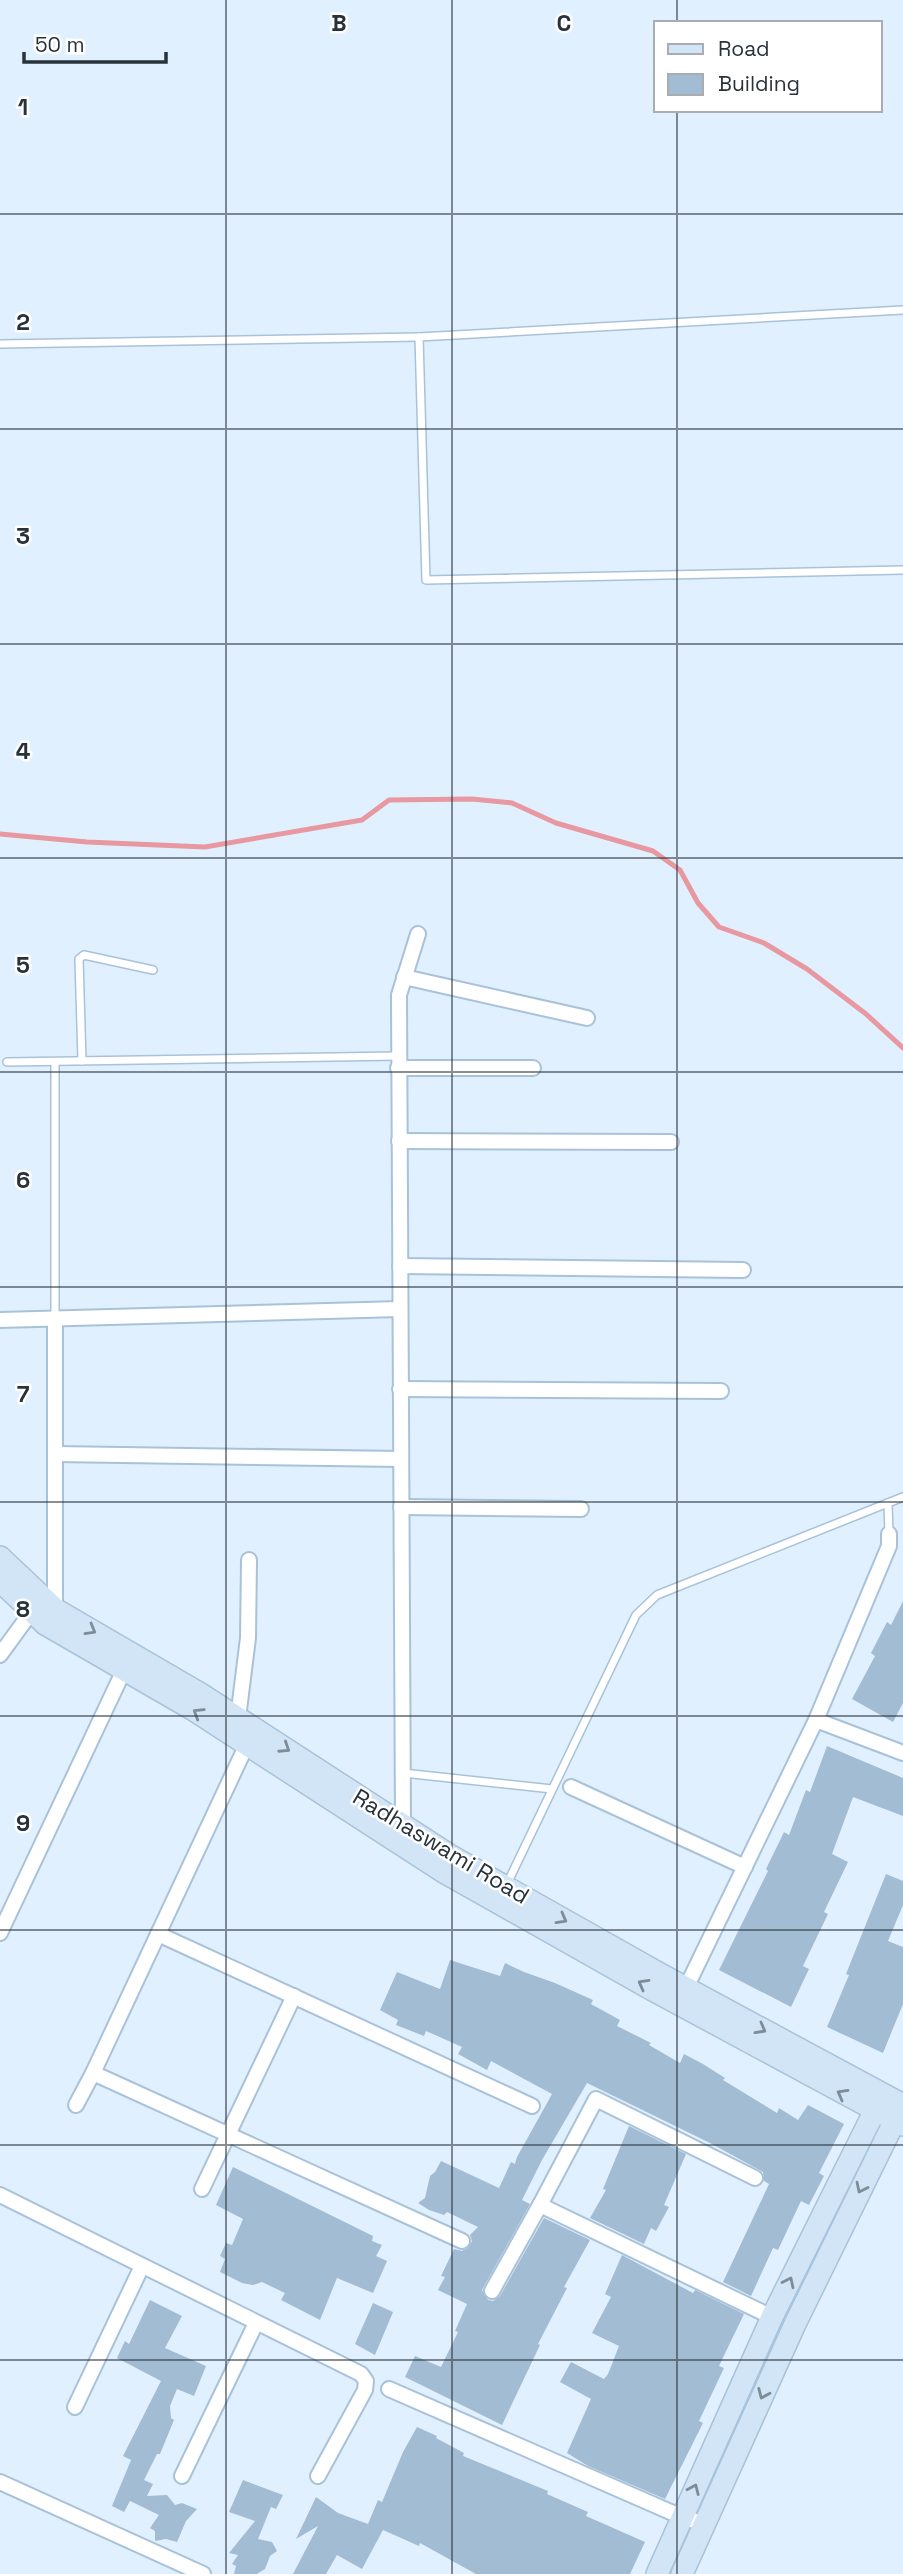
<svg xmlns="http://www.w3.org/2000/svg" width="903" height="2574" viewBox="0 0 903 2574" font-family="'Space Grotesk',sans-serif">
<rect width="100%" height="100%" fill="#e1f0ff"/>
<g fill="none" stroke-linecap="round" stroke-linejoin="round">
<polyline stroke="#e798a0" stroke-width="5" points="0,834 87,842 205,847 362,820 389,800 472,799 512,803 556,823 653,851 680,870 698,903 719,927 764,943 807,969 866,1014 903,1048"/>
</g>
<g fill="#a2bcd3">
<polygon points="903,1601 903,1703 893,1722 852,1699 875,1656 871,1653 887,1622 891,1625"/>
<polygon points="827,1746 903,1778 903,1816 853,1797 832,1854 848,1862 824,1912 828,1914 803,1966 809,1969 791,2007 719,1970 768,1871 766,1869 784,1832 789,1835 806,1790 810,1792"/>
<polygon points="886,1874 903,1881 903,1905 888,1941 903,1947 903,2004 883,2053 827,2027 849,1975 846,1974"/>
<polygon points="450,1960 500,1976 505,1963 524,1972 555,1983 593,2000 591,2004 620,2020 617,2026 651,2043 649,2045 680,2063 684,2054 703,2064 725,2078 723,2080 777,2113 779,2108 798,2120 808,2105 844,2124 819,2173 824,2176 809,2205 801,2201 778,2250 773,2248 751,2296 723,2282 769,2184 764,2181 763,2172 712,2144 587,2083 542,2160 522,2200 530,2204 482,2290 488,2300 493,2301 500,2296 544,2218 590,2240 564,2287 567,2288 538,2344 540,2345 502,2425 405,2377 415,2356 441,2367 458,2332 455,2331 467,2304 438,2290 445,2277 441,2276 454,2249 462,2251 468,2248 472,2241 470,2235 478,2227 447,2212 444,2215 429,2210 418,2203 425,2198 430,2176 435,2172 441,2161 499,2188 511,2162 515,2164 517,2157 552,2094 491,2061 487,2070 458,2054 462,2047 426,2031 424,2036 396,2025 398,2020 380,2010 397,1972 440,1989"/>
<polygon points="629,2126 686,2154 664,2205 669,2207 656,2231 651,2228 644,2244 590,2218 606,2190 603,2189"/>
<polygon points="233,2167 373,2236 372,2241 382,2245 376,2256 387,2261 373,2293 337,2278 320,2320 281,2300 285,2293 262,2282 253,2285 242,2283 220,2272 225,2259 220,2256 226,2243 232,2245 243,2219 216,2205"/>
<polygon points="622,2255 693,2293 695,2290 744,2314 719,2366 724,2368 699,2421 703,2423 665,2499 588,2466 567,2453 591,2399 560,2382 571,2362 604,2379 608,2374 619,2346 592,2333 611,2297 605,2294"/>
<polygon points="150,2300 182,2316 165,2348 206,2366 194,2396 177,2389 170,2406 171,2418 174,2420 160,2454 157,2454 144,2480 153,2484 147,2496 167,2495 175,2505 182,2503 197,2509 186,2521 177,2542 166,2539 155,2541 155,2531 150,2528 159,2515 130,2501 124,2512 112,2506 131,2460 123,2456 161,2381 117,2358 125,2341 129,2344"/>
<polygon points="373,2303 393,2312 375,2355 355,2344"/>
<polygon points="417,2427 437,2436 436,2438 464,2453 463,2456 548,2491 547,2494 588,2512 586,2516 645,2542 630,2574 476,2574 420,2543 419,2546 383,2530 362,2569 337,2555 326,2574 293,2574 318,2526 296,2539 316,2497 338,2513 368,2524 378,2500 382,2502 403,2452"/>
<polygon points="243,2480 283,2495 276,2509 271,2507 258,2539 272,2542 277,2551 270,2556 265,2569 257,2574 234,2574 236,2566 232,2564 238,2555 229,2553 255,2521 229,2512"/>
</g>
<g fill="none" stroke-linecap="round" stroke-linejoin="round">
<g stroke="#a8c2d9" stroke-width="10">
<g id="lane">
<polyline points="903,310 419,337 426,580 903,570"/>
<polyline points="0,344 419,337"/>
<polyline points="82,1061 79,959 84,955 153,970"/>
<polyline points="7,1062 398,1056"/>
<polyline points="55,1062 55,1318"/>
<polyline points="888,1503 889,1534"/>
<polyline points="403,1773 552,1789"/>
<polyline points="506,1886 636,1615 657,1595 903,1497"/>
</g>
</g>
<g stroke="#a8c2d9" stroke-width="18">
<g id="street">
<polyline points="404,977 587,1018"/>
<polyline points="398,1068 533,1068"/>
<polyline points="399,1141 671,1142"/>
<polyline points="400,1266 743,1270"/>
<polyline points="55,1318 55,1609"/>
<polyline points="0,1320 400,1309"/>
<polyline points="400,1389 721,1391"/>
<polyline points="55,1454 401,1459"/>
<polyline points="401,1507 581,1509"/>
<polyline points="0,1655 32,1611"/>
<polyline points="238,1718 248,1638 249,1560"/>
<polyline points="816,1720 889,1546 889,1534"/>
<polyline points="247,1744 93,2073 462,2241"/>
<polyline points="571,1787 745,1867"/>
<polyline points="403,1825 399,995 418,934"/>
<polyline points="0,1933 124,1670"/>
<polyline points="158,1934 532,2106"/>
<polyline points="683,1994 816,1720 903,1753"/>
<polyline points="76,2105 93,2073"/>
<polyline points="202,2189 294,1996"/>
<polyline points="0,2195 361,2374 366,2381 365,2390 318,2476"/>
<polyline points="540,2205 772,2317"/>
<polyline points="492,2291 540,2205 596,2099 755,2178"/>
<polyline points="389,2389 682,2517 704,2524"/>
<polyline points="75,2407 142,2266"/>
<polyline points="182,2476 256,2323"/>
<polyline points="0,2482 203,2574"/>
</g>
</g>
<g stroke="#a8c2d9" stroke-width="24">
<g id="secondary">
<polyline points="0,1557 55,1609 201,1694 451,1856 660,1974 903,2105"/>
<polyline points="0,1581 45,1624 192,1709 442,1871 651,1989 903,2125"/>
<polyline points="657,2574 772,2317 881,2098"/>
<polyline points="682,2574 795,2324 900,2110"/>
</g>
</g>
<use href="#lane" stroke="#fff" stroke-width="7"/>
<use href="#street" stroke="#fff" stroke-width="14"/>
<use href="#secondary" stroke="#d1e5f6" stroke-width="21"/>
</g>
<defs><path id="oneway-chevron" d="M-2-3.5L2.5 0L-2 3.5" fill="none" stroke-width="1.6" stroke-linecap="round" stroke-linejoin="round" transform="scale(1.75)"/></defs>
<g stroke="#7c8c98">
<use href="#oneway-chevron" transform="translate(91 1630) rotate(30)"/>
<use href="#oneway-chevron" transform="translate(198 1713) rotate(-148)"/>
<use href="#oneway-chevron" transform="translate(285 1748) rotate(33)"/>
<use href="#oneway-chevron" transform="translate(562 1919) rotate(29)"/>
<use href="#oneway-chevron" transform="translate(643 1984) rotate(-151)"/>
<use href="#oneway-chevron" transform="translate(761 2029) rotate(29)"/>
<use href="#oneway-chevron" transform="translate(842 2094) rotate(-151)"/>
<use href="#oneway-chevron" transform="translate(861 2188) rotate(116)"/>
<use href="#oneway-chevron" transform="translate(789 2282) rotate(-64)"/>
<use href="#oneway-chevron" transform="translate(763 2394) rotate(114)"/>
<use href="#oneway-chevron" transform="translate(694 2489) rotate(-66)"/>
</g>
<path fill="none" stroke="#28323b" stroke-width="2" stroke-opacity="0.55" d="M226,0V2574M452,0V2574M677,0V23M677,110V2574M0,214H903M0,429H903M0,644H903M0,858H903M0,1072H903M0,1287H903M0,1502H903M0,1716H903M0,1930H903M0,2145H903M0,2360H903"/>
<g text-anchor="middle" stroke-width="5" stroke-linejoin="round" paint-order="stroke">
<g font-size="23" fill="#28323b" stroke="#fff">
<text transform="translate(441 1846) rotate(31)" y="8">Radhaswami Road</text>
</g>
</g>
<g font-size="23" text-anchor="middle" font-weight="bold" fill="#28323b" stroke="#fff" stroke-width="5" stroke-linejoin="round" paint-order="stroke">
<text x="339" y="31">B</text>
<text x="564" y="31">C</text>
<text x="23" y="115">1</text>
<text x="23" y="330">2</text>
<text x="23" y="544">3</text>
<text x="23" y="759">4</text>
<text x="23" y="973">5</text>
<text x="23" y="1188">6</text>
<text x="23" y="1402">7</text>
<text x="23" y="1617">8</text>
<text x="23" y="1831">9</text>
</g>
<rect x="654" y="21" width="228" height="91" fill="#ffffff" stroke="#a9adb1" stroke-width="2"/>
<rect x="668" y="44" width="35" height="10" fill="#d1e5f6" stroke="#a9adb1" stroke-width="2"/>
<text x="718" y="56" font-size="21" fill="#28323b">Road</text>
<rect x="668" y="74" width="35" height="21" fill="#a2bcd3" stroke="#a9adb1" stroke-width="2"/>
<text x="718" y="91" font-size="21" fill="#28323b">Building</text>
<path d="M24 52v10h142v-10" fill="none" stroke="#28323b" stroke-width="3.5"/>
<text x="35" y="52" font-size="21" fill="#28323b" stroke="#ffffff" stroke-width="5" paint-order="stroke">50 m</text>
</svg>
